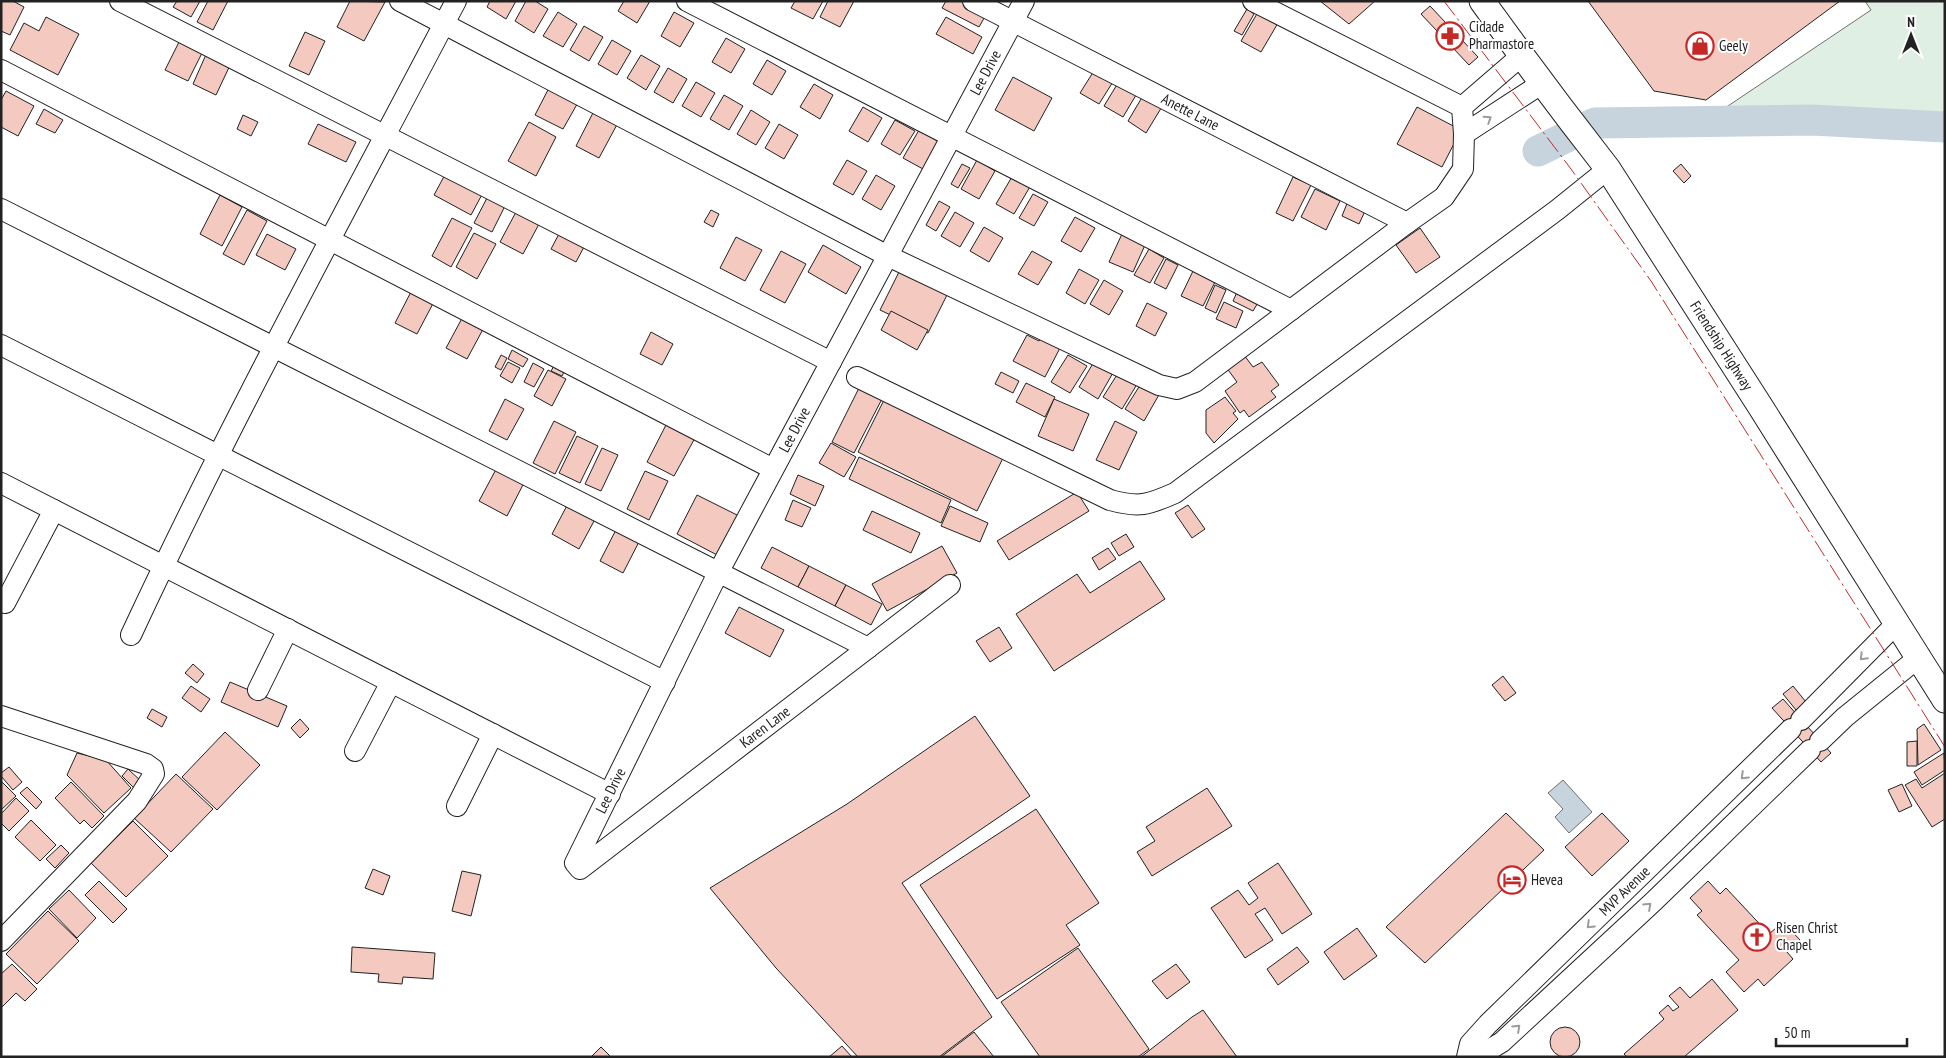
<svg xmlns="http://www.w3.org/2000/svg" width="1946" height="1058" viewBox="0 0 1946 1058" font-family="'PT Sans Narrow',sans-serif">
<rect width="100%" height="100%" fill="#fff"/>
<polygon fill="#e0efe3" stroke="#6f6f6f" points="1865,1 1945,1 1945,117 1891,115 1713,116 1871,10"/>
<polygon fill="#c7d3dd" stroke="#6f6f6f" points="1563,780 1592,812 1569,833 1555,817 1563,809 1548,793"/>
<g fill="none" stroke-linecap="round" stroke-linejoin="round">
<polyline stroke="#c7d3dd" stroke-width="31" points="1538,151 1595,123 1812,120 1945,127"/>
</g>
<g fill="#f3c9c0" stroke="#222">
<polygon points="1,1 13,1 24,7 10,35 1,31"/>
<polygon points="177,1 200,1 191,17 173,7"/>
<polygon points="208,1 228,1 213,30 197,22"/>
<polygon points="350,1 385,2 364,41 337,27"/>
<polygon points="490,1 516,1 506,19 487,7"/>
<polygon points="526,1 535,1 548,9 534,33 515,21"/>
<polygon points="624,1 650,1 637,23 618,11"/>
<polygon points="795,1 823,1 813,19 791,8"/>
<polygon points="828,1 854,1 840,27 820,17"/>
<polygon points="946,1 965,1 987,13 979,27 942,8"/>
<polygon points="1320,1 1375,1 1349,24"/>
<polygon points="1588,1 1840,1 1706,100 1654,91"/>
<polygon points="1430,6 1478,57 1469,65 1421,14"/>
<polygon points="1247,9 1254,14 1242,35 1234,31"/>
<polygon points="558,12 577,24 563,47 543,36"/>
<polygon points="674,12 694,23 680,47 661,36"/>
<polygon points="1258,12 1278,23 1261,52 1241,41"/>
<polygon points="46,17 79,34 58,75 10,50 24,23 39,31"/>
<polygon points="946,17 982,37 973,54 936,34"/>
<polygon points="584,26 603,37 589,61 570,50"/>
<polygon points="305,32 325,41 309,75 289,66"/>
<polygon points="182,36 205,47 188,81 165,70"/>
<polygon points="726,38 745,49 731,73 712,62"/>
<polygon points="612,40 631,51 617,75 598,64"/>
<polygon points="208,50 232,61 216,95 193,84"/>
<polygon points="641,55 660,66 646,90 627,78"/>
<polygon points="767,60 786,71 772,95 753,84"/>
<polygon points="1097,66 1116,77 1099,104 1080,93"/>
<polygon points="668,68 687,79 673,103 654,92"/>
<polygon points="1013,77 1052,98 1034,131 995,110"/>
<polygon points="1121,78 1139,90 1123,117 1104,106"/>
<polygon points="696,82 715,93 701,117 682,106"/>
<polygon points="551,84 580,99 563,129 535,115"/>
<polygon points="814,84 833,95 820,119 800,107"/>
<polygon points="6,91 34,106 18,136 1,127 1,100"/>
<polygon points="1144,94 1163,105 1146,133 1128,121"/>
<polygon points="724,95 743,106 729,130 710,119"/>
<polygon points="596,107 620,119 599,158 576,146"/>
<polygon points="863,107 882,118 868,142 849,131"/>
<polygon points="1417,107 1461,130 1442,167 1397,144"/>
<polygon points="44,109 63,120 55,133 36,124"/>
<polygon points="751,110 770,122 756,145 737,134"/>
<polygon points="243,115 258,122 251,136 237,129"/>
<polygon points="895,120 915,131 900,155 881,144"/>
<polygon points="529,122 556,137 536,176 508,161"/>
<polygon points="318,124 356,142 346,162 308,144"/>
<polygon points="779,124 798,135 784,159 765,148"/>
<polygon points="919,130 939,142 923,169 903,158"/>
<polygon points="847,160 867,171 853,195 833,184"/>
<polygon points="977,160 995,171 979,199 961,189"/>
<polygon points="962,164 970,168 958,188 951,184"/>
<polygon points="1681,164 1691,176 1684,183 1673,171"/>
<polygon points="448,169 485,189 471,215 434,195"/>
<polygon points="876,175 895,186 881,210 862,199"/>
<polygon points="1013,175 1031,185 1014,214 996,204"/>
<polygon points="1293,177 1311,185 1293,221 1276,213"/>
<polygon points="1315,189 1340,201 1326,230 1301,217"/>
<polygon points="1033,194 1048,202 1034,226 1019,218"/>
<polygon points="220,195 242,207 222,246 200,234"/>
<polygon points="488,196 505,206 492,232 474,223"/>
<polygon points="939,201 950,207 936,231 926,225"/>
<polygon points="1348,201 1366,209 1359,224 1342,216"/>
<polygon points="247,210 267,221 244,265 223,254"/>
<polygon points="711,210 719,214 713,227 704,222"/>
<polygon points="516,212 539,224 523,254 500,242"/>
<polygon points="955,212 974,223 960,247 941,236"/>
<polygon points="1075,217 1095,228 1081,252 1061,241"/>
<polygon points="452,218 472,228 451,267 432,256"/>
<polygon points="984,227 1003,238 989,262 970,251"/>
<polygon points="1420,228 1440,257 1416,273 1396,245"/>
<polygon points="560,232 585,245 576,262 551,249"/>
<polygon points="474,233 496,244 477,279 456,267"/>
<polygon points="267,234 296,249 285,270 256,255"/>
<polygon points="1122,234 1145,245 1133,272 1109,262"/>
<polygon points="736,237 762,250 745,281 720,268"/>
<polygon points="823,245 861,267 846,294 808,272"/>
<polygon points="1149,249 1164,258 1150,283 1134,275"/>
<polygon points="781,251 806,264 785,303 760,290"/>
<polygon points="1032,251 1052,262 1038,285 1018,274"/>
<polygon points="1166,259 1178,265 1166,289 1154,283"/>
<polygon points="1079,269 1099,280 1085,304 1066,293"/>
<polygon points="900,270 948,293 928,333 880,310"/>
<polygon points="1193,271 1215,282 1203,306 1181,296"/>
<polygon points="1104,280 1123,291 1109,315 1090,304"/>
<polygon points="416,282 438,294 417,334 395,323"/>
<polygon points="1215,285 1226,290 1216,313 1205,308"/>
<polygon points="1238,290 1259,301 1253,311 1233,301"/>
<polygon points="1224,302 1243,311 1236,328 1216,319"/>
<polygon points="1147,303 1167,313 1155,336 1136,326"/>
<polygon points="467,309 488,320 467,359 446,348"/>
<polygon points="891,311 928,330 917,350 881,330"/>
<polygon points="651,332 673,344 662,365 640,354"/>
<polygon points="1027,335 1039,341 1042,337 1061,346 1045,377 1013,361"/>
<polygon points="512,350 528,359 523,367 508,359"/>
<polygon points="501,355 507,358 501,370 495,367"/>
<polygon points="1068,355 1087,366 1070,393 1051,382"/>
<polygon points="1244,355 1253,367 1262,362 1279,385 1271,391 1276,397 1249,417 1244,410 1240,413 1225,391 1237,382 1226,367"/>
<polygon points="558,359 568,364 562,376 551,371"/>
<polygon points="1095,360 1114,371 1098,399 1079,387"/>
<polygon points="508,362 520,368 512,383 500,376"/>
<polygon points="533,363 544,369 534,387 524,382"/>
<polygon points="548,370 566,379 552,406 534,396"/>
<polygon points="1120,370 1139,381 1122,409 1103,397"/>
<polygon points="1001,372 1019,381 1013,393 995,384"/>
<polygon points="1142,382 1160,393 1144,421 1125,409"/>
<polygon points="1026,383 1055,397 1045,417 1016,402"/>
<polygon points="860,386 883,397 854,453 832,442"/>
<polygon points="886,396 1004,456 977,511 858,452"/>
<polygon points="1225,397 1236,411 1233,413 1238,419 1214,443 1206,433 1206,410"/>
<polygon points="505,399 524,409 507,440 489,431"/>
<polygon points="1054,399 1089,414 1073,451 1038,436"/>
<polygon points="554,421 576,432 555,474 533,463"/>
<polygon points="1115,421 1137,432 1119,470 1096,460"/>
<polygon points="667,423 695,438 674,476 647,462"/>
<polygon points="577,436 598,446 580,483 559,473"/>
<polygon points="831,443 856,457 844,477 819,463"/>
<polygon points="602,448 618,455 601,491 585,484"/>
<polygon points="859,457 951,500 941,523 849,479"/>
<polygon points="500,462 527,477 507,516 479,501"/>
<polygon points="645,471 668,481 649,520 627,509"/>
<polygon points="798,475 824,486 815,506 790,494"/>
<polygon points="1077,492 1089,511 1009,560 997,541"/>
<polygon points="697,495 739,516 719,556 677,534"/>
<polygon points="572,496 600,510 579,549 552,534"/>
<polygon points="793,500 811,508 802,527 785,520"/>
<polygon points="1188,505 1205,529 1192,538 1175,513"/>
<polygon points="950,506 988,523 980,542 941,526"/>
<polygon points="872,511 920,533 911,553 863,530"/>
<polygon points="620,522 643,534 623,573 600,561"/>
<polygon points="1126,534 1134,547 1119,556 1111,543"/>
<polygon points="942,546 957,573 887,611 872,584"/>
<polygon points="772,547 809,566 798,587 761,568"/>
<polygon points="1108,548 1116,559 1099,570 1092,558"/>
<polygon points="1140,561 1165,599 1054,671 1016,614 1077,574 1090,593"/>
<polygon points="809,566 846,585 835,606 798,587"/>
<polygon points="846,585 882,604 871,625 835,606"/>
<polygon points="739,607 784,630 770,657 725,633"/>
<polygon points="999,627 1012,648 990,662 976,641"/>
<polygon points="193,664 204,674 197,683 185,673"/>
<polygon points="1503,676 1516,693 1505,701 1492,685"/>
<polygon points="230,682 287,706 278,727 221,702"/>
<polygon points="191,686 210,699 201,712 182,698"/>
<polygon points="1793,686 1806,702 1796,710 1783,694"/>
<polygon points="1783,699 1831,753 1821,762 1772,708"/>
<polygon points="152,709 167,717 162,727 147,718"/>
<polygon points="975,716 1030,796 902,883 992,1017 939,1057 858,1057 776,968 710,888 847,804"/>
<polygon points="300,719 309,729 300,738 291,728"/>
<polygon points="1924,724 1941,750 1918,765 1917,729"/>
<polygon points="225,732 260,765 217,810 182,777"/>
<polygon points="1917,741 1917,766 1907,766 1907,742"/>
<polygon points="77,753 106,760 131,788 104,813 67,775"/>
<polygon points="1944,753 1945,770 1922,785 1914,772"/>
<polygon points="9,767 22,782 13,790 1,776 1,773"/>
<polygon points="128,769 142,782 135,789 122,776"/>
<polygon points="1945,773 1945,819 1932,827 1905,785 1916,779 1922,788"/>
<polygon points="176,774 213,809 171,852 134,818"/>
<polygon points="1,781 16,796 1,810"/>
<polygon points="71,782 104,816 92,828 84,820 80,824 55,798"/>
<polygon points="1902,784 1912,806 1899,812 1888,790"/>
<polygon points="27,787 42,802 36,809 20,793"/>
<polygon points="1207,788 1232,826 1152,876 1137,852 1155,841 1146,827"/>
<polygon points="16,798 29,811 9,831 1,823 1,814"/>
<polygon points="1036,809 1099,903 1066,925 1080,945 997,999 920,885"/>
<polygon points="1506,813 1544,850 1425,963 1386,927"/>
<polygon points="1602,813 1629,841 1592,876 1565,847"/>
<polygon points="31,820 56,845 40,861 15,837"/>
<polygon points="133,821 168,856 126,897 91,863"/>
<polygon points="61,845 69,853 55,868 46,859"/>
<polygon points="1278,863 1312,914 1282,934 1265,908 1255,914 1273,940 1245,958 1211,908 1238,890 1249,905 1258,898 1248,883"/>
<polygon points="373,869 390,876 383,895 365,888"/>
<polygon points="462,871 481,875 471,916 452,911"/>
<polygon points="99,881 127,909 113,923 85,895"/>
<polygon points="1708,881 1720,894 1726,888 1769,934 1783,922 1800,940 1787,952 1793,959 1764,986 1758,979 1744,992 1726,972 1739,960 1697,915 1702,911 1690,898"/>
<polygon points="69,890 96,918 77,938 49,909"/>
<polygon points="48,911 79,941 37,984 6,954"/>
<polygon points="1357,928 1377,956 1344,980 1324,952"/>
<polygon points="352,947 435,953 433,979 403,977 402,984 378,982 379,974 351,972"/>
<polygon points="1297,947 1309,962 1278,985 1267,969"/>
<polygon points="1078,948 1149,1049 1138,1057 1040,1057 1001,1002"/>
<polygon points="12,964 37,989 25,1001 16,993 1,1008 1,974"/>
<polygon points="1176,964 1190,982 1167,999 1152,981"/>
<polygon points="1712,979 1738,1010 1684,1057 1627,1057 1624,1054 1664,1019 1659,1013 1668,1005 1673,1011 1679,1007 1669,996 1680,987 1690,998"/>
<polygon points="1203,1010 1237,1057 1141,1057 1192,1017"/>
<circle cx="1565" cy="1042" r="15"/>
<polygon points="974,1032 994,1057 941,1057"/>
<polygon points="842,1046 852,1057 829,1057"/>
<polygon points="601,1047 611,1057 591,1057"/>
</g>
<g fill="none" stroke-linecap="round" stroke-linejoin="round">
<g stroke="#222" stroke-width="22">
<g id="minor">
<polyline points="120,1 831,362"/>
<polyline points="400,1 888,256 1159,385 1177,389 1195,382 1407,223 1444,197 1463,169 1464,134 1462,107 1253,1"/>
<polyline points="687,1 1291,310"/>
<path id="s1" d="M973,1L1407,223"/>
<polyline points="1,70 773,469"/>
<polyline points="1462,107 1521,56"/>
<polyline points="1464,134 1541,84"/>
<polyline points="1,209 868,648"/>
<polyline points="1,345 665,682"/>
<path d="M857,377L1110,500C1139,508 1148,505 1175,493L1557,210L1608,169"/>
<polyline points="1,483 610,794"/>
<path id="s2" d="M950,585L580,869L575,863L719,571L1024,1"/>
<polyline points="5,603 54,510"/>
<path d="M131,635C231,420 346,211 456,1"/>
<polyline points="258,690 288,629"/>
<polyline points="1,716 146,764 153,769 154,774 137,801 1,941"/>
<polyline points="1801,720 1897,623"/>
<polyline points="1820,741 1845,717 1918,658"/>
<polyline points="355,751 391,682"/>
<polyline points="457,806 493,734"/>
<path id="s3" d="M1467,1057L1470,1044L1488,1024L1791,729"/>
<polyline points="1477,1057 1502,1042 1653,902 1810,750"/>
</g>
</g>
<g stroke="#222" stroke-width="27">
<g id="major">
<path id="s4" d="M1482,1C1523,58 1565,114 1608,169L1760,406L1945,700"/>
</g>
</g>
<use href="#minor" stroke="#fff" stroke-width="20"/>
<use href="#major" stroke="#fff" stroke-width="25"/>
<polyline stroke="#c62828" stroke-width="1" stroke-dasharray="18 4 2.5 4" stroke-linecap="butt" points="1444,1 1571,169 1651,281 1945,747"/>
</g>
<defs><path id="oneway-chevron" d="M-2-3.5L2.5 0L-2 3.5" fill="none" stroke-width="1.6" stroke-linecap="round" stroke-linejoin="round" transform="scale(1.25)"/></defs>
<g stroke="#9c9c9c">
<use href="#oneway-chevron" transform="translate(1488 119) rotate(-33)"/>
<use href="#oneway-chevron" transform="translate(1863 657) rotate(135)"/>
<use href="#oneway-chevron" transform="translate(1744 776) rotate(136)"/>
<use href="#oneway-chevron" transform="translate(1648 906) rotate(-43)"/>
<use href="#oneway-chevron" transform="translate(1590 925) rotate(136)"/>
<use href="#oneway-chevron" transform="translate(1517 1028) rotate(-43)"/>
</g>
<defs>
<g id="pharmacy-ring" transform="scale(1.4375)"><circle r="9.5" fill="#fff" stroke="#c62828" stroke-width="1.5"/><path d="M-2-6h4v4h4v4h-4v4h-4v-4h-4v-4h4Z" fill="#c62828"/></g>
<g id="shop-ring" transform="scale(1.4375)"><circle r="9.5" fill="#fff" stroke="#c62828" stroke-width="1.5"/><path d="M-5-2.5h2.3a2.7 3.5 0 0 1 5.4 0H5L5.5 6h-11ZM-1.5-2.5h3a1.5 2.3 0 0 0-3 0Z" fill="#c62828"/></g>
<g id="hotel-ring" transform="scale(1.4375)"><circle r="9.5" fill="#fff" stroke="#c62828" stroke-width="1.5"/><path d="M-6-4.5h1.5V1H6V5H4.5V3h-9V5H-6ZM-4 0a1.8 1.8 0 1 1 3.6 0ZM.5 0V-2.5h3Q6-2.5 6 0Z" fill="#c62828"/></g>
<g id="church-ring" transform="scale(1.4375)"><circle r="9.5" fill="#fff" stroke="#c62828" stroke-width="1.5"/><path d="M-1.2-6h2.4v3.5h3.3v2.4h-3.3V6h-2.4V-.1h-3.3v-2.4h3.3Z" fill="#c62828"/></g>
</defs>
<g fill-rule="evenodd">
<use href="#pharmacy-ring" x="1450" y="36"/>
<use href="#shop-ring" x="1700" y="46"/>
<use href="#hotel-ring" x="1512" y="880"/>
<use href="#church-ring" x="1757" y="937"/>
</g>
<g text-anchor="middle" stroke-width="4" stroke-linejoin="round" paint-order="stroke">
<g font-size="15" fill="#222" stroke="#fff" text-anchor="start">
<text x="1469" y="32">Cidade<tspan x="1469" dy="17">Pharmastore</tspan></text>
<text x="1719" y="51">Geely</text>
<text x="1531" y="885">Hevea</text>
<text x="1776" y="933">Risen Christ<tspan x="1776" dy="17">Chapel</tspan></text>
</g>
<g font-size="15" fill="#222" stroke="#fff">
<text dy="5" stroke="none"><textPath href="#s2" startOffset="1365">Lee Drive</textPath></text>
<text dy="5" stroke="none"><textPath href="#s1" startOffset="244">Anette Lane</textPath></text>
<text dy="5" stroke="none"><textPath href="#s4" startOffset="420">Friendship Highway</textPath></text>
<text dy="5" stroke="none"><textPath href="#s2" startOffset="960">Lee Drive</textPath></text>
<text transform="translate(765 727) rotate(-37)" y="5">Karen Lane</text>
<text dy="5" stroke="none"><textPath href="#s2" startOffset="555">Lee Drive</textPath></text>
<text dy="5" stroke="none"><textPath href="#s3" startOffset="231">MVP Avenue</textPath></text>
</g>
</g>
<rect width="1946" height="1058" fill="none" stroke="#222222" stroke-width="5"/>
<g transform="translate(1911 35)" stroke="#ffffff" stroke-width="4" paint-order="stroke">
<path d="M0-4L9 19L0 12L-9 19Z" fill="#222222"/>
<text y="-8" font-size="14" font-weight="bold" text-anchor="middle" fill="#222222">N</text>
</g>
<path d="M1776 1038v8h131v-8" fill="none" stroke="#222222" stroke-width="2.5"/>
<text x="1784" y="1038" font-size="15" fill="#222222" stroke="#ffffff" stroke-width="4" paint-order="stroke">50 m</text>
</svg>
